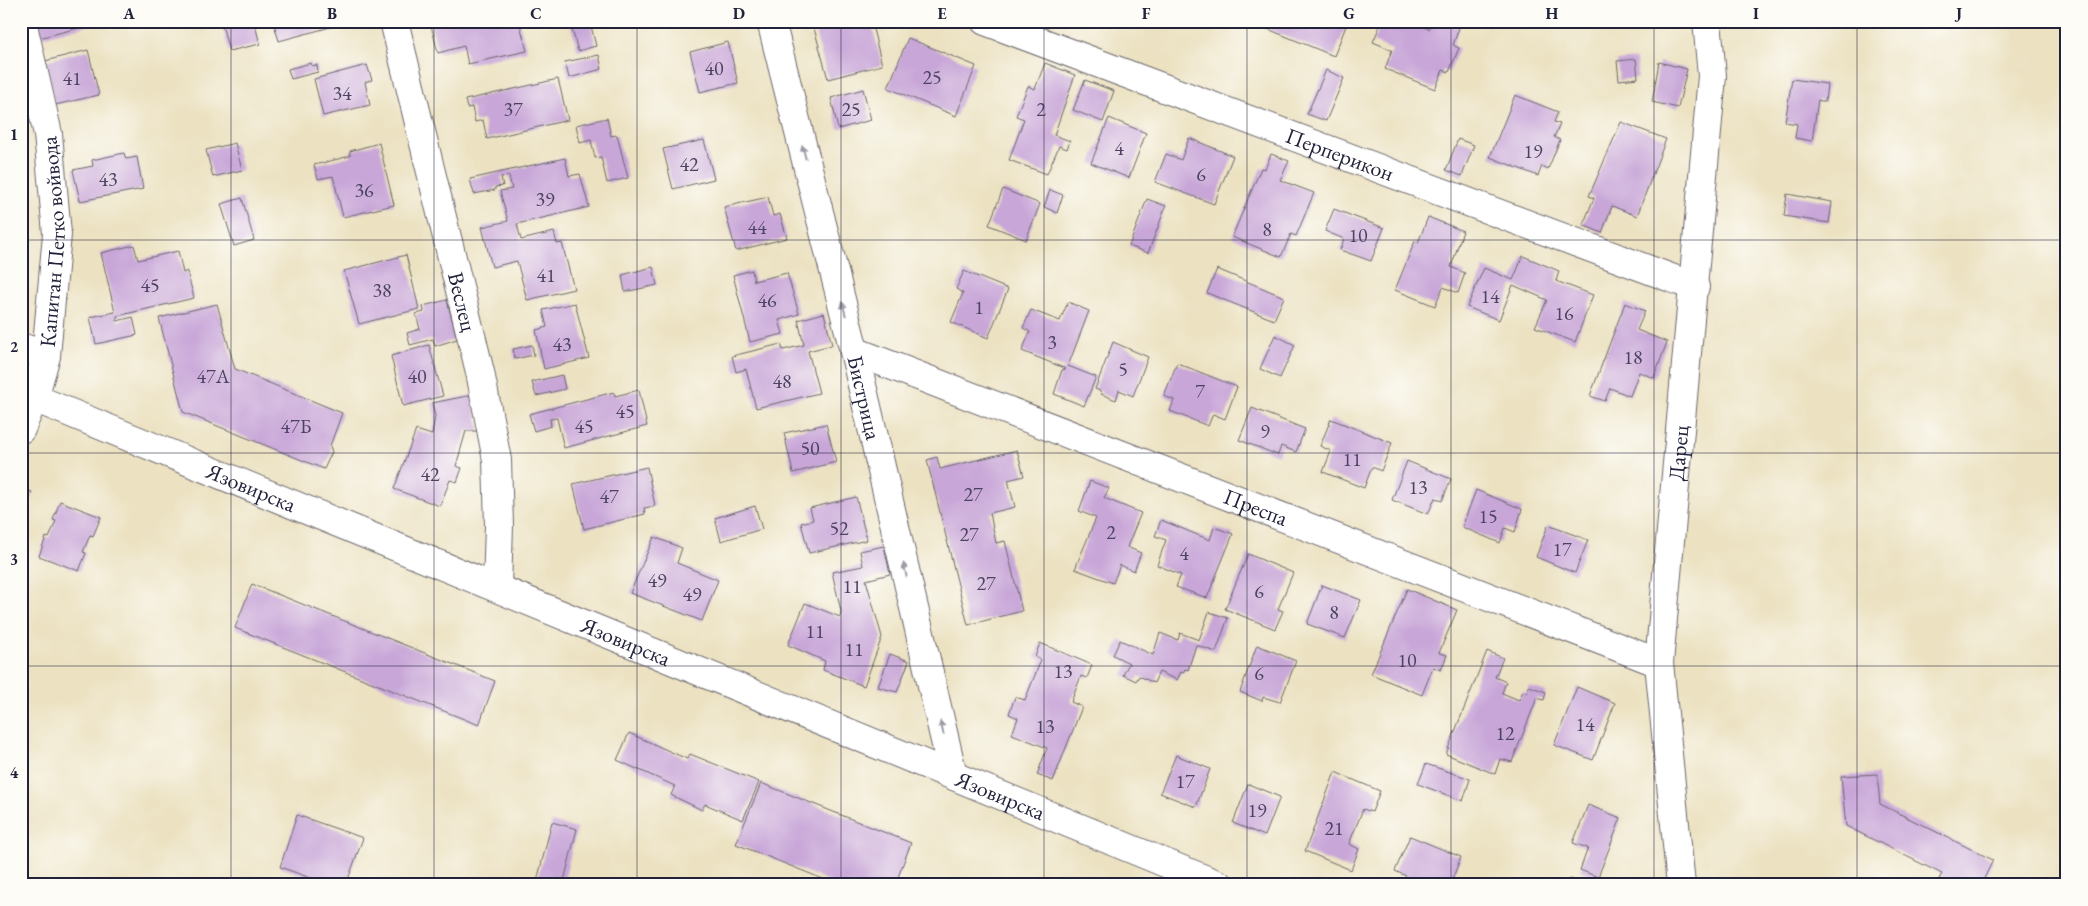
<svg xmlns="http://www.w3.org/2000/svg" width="2088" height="906" viewBox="0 0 2088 906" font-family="'EB Garamond',serif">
<rect width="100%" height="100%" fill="#fdfcf7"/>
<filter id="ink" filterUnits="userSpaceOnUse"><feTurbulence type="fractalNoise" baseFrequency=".02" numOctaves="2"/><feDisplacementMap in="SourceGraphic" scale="10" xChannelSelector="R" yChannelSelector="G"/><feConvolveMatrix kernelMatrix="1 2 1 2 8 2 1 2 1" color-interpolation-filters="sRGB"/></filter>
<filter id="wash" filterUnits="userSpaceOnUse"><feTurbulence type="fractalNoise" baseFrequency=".0096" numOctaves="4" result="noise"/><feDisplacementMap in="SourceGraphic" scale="20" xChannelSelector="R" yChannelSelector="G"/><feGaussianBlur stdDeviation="1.12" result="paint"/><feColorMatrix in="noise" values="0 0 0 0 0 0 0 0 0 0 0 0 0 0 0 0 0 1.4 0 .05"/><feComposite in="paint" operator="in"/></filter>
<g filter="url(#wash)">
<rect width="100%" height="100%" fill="#ece2c2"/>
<g id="blocks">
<g fill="#c8a6d8">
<polygon points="30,21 102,21 102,22 35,39"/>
<polygon points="221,21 254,21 260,44 229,51"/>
<polygon points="273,21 349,21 349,22 279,41"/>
<polygon points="430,21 519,21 527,51 468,64 464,46 438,53"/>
<polygon points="812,21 871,21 882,65 828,79"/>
<polygon points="1248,21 1348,21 1334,56"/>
<polygon points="1382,21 1409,21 1429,29 1433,21 1444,21 1459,28 1453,45 1459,48 1449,72 1443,70 1435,89 1385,69 1392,50 1373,42"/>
<polygon points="1476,21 1491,21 1489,26"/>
<polygon points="590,22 596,46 578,51 571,26"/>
<polygon points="908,38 976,66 956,116 888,88"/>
<polygon points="728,42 738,83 700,92 690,52"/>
<polygon points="88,50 99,95 55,105 45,61"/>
<polygon points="599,55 602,69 569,78 565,62"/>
<polygon points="1636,59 1638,78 1619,80 1617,61"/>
<polygon points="1659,62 1687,69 1678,108 1652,102"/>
<polygon points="311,63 312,66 317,65 318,72 291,79 288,69"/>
<polygon points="1045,63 1075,75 1054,135 1070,141 1067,149 1059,146 1047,174 1009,160 1024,119 1016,116 1028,86 1035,89"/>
<polygon points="367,65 372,80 365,82 370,105 323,116 314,79"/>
<polygon points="1326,70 1344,78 1326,121 1307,114"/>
<polygon points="558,79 568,120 487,139 483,120 475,122 472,107 467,108 465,100"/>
<polygon points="1792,79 1827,84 1825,102 1818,100 1812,141 1795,138 1797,124 1785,122"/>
<polygon points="1085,80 1114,91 1103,122 1073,110"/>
<polygon points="863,89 871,120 838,129 831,98"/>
<polygon points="1515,95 1558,112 1554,122 1560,124 1554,137 1560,140 1548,169 1542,166 1538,176 1490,157"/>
<polygon points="607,118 611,136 617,135 628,178 607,183 601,157 595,158 591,140 580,143 576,125"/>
<polygon points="1109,118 1146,133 1129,178 1091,163"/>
<polygon points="1621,122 1666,139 1637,216 1612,206 1602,233 1583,225 1594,198 1589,196"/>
<polygon points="1189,138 1233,156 1214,204 1155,182 1166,154 1181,160"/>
<polygon points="1458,139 1474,145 1462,176 1446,170"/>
<polygon points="704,140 714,179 673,189 663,149"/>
<polygon points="235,143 242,170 213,177 206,150"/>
<polygon points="379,143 394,205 343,217 333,176 318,179 314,165 350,156 350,151"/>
<polygon points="124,153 126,159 137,157 143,189 80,201 73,170 93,166 92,160"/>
<polygon points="1271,154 1289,161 1280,180 1314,193 1296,236 1291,234 1281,257 1232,237 1261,168 1265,169"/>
<polygon points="565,158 569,176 580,174 589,207 517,224 521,240 554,232 557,244 562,243 574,289 527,300 517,261 492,267 482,227 508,221 500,191 512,189 509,176 501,177 503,186 495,187 495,190 474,194 470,179"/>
<polygon points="1003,189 1040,204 1026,240 989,225"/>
<polygon points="1050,190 1063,195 1057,213 1044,207"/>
<polygon points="1787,194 1832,202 1829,223 1784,216"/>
<polygon points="768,197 773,216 780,214 787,238 736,251 724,207"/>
<polygon points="242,198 254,240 234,246 221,204"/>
<polygon points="1147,199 1166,206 1148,253 1129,246"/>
<polygon points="1334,209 1384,228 1371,261 1340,250 1344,239 1325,231"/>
<polygon points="1428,217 1463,231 1451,267 1465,273 1458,293 1443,287 1435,306 1395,290 1415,241 1418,243"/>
<polygon points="134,245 138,260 178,251 183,273 187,271 194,298 117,316 117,321 133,317 137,335 96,344 90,317 115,312 101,253"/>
<polygon points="406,255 419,309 359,324 344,271"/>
<polygon points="1523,256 1559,271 1556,281 1593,295 1575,342 1535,327 1547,300 1513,285 1499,320 1467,307 1484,268 1513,280"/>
<polygon points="653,267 657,285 625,292 622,275"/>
<polygon points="1217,269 1284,297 1274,320 1207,293"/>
<polygon points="752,270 754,281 787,273 799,314 779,320 783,334 750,342 733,275"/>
<polygon points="964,271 1008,289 988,338 951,322 963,293 956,289"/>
<polygon points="447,300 457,339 435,346 433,339 410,345 407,333 420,329 416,314 424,312 423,306"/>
<polygon points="1068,302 1089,311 1068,366 1096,377 1084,406 1054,394 1062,370 1066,369 1022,351 1030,332 1023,328 1031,310 1060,321"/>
<polygon points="575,303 589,358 544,369 536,330 547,327 543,310"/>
<polygon points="1625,303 1645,311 1637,330 1667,342 1654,378 1639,372 1630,396 1610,388 1605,401 1590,396"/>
<polygon points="217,304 235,369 342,413 330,446 332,452 324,469 183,412 159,318"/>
<polygon points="824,313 832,345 808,351 819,393 756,408 746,369 736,372 732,356 781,344 783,350 804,345 798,320"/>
<polygon points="1275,335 1295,345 1280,378 1260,369"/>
<polygon points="1113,342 1148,357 1133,396 1119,390 1116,400 1101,394 1102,392 1095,389"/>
<polygon points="429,345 443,396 403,406 391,356"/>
<polygon points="532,345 534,355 515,359 513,349"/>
<polygon points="1177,363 1237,387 1225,419 1213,414 1208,426 1170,411 1174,400 1164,396"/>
<polygon points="562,375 565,389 536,396 532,382"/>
<polygon points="639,390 647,426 564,448 557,418 550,419 551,426 534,431 529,414 614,392 615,396"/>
<polygon points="472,395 480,431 466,431 456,466 462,468 457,482 450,480 440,506 394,489 416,430 432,435 435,416 432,403"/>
<polygon points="1252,408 1305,429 1296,452 1281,446 1278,455 1239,440"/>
<polygon points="1331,419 1392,443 1381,471 1372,467 1364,488 1323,472 1331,451 1320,446"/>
<polygon points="826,424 836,462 793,473 784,433"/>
<polygon points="1017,450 1024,476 1008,480 1015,507 990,513 996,543 1005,541 1022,611 968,625 927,460 937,457 940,469"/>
<polygon points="1407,461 1451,479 1442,501 1435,498 1428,514 1392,500"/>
<polygon points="647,467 655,506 644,508 645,514 584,529 573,484"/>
<polygon points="1090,481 1109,488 1104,498 1141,513 1127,547 1141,553 1134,571 1120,565 1113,583 1075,569 1096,518 1079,511"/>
<polygon points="21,488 32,492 21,520"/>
<polygon points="1476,490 1522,509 1515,532 1505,528 1500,543 1462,527"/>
<polygon points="856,497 867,540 809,553 801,523 813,520 810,508"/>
<polygon points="60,501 101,517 93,536 90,535 83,552 86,553 79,571 39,556 46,537 49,538 56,521 53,520"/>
<polygon points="755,506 762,529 721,541 715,518"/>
<polygon points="1161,520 1210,540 1214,527 1233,534 1207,598 1176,587 1181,575 1157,565 1166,540 1155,536"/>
<polygon points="1548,525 1588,540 1575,573 1536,557"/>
<polygon points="654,537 682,548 677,563 718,580 702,621 630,593"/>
<polygon points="884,546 890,574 866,580 882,637 864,686 823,670 825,661 788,645 805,603 840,617 841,611 832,572 863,566 860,551"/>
<polygon points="1248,554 1293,573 1278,609 1283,611 1275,629 1225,609"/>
<polygon points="252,584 495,681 479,725 235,628"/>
<polygon points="1322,585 1361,600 1345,638 1307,624"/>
<polygon points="1407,589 1457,610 1439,653 1447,655 1441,670 1433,667 1422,695 1371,674"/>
<polygon points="1209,612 1228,618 1216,652 1196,645 1188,670 1185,669 1183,673 1181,672 1177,680 1159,672 1154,683 1139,676 1136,681 1123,675 1129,663 1113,655 1120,640 1153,655 1160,633 1178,640 1180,633 1199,640"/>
<polygon points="1040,643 1092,665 1087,678 1081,676 1071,702 1082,707 1053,781 1037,775 1047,748 1012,734 1018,718 1009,714 1015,697 1025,700 1041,660 1035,657"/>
<polygon points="1257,645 1296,661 1280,702 1263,697 1262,701 1240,692"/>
<polygon points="1487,651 1503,658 1495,677 1506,682 1502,693 1519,700 1523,691 1526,693 1529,686 1546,692 1544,700 1537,698 1512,762 1500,759 1495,774 1446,754"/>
<polygon points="890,654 909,661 897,692 878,687"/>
<polygon points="1577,687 1615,703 1593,760 1554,745"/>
<polygon points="629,733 687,759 690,754 759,782 743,820 705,804 702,810 671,795 675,786 617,760"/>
<polygon points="1176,755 1210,769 1196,807 1160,793"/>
<polygon points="1426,764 1470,779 1463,801 1418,784"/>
<polygon points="1335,772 1380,791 1372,812 1363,809 1349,844 1359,849 1351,870 1305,851"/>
<polygon points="1877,774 1880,804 1993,860 1981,885 1952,885 1939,879 1942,874 1846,826 1841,776"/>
<polygon points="761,783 911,843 895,885 838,885 736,844"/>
<polygon points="1248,784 1280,797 1265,836 1233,823"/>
<polygon points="1588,805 1621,818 1598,877 1580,870 1588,848 1573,843"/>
<polygon points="297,815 363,838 346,885 330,885 280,867"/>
<polygon points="552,822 577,829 563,885 536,885"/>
<polygon points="21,831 28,834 21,851"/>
<polygon points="1410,836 1461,857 1450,885 1403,885 1406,876 1395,871"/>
<polygon points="1570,879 1587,885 1568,885"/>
</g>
</g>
</g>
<g filter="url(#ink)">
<use href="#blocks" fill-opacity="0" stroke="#69656a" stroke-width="1"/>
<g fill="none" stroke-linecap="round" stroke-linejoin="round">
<g stroke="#69656a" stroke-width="30">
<g id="street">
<path id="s1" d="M394,21L480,372L497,460L499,525L497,587"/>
<path id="s2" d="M771,21L854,351L953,775"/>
<path id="s3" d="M985,21L1695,287"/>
<polyline points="21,347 46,356"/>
<path id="s4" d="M854,351L1659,663"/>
<path id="s5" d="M34,398L1219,885"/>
<path id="s6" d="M21,429L34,398L46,356L57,234L48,134L22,21"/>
<path id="s7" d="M1681,885L1659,663L1712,76L1707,21"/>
</g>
</g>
<use href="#street" stroke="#fff" stroke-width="28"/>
</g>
<defs><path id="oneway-solid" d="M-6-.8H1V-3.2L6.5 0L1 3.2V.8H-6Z" transform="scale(1.25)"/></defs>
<g fill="#9c9ca7">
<use href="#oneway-solid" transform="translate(804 152) rotate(-104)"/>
<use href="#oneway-solid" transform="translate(844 309) rotate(-104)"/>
<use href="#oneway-solid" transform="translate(905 570) rotate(-103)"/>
<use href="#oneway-solid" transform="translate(942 728) rotate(-103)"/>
</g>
</g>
<path fill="none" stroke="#22223b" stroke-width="1" stroke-opacity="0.55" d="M231,21V885M434,21V885M637,21V885M841,21V885M1044,21V885M1247,21V885M1451,21V885M1654,21V885M1857,21V885M21,240H2067M21,453H2067M21,666H2067"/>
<g text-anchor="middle" stroke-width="4" stroke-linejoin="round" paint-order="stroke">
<g font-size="20" fill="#4c4362">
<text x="714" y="75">40</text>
<text x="932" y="84">25</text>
<text x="72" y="85">41</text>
<text x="342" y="100">34</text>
<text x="513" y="116">37</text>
<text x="851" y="116">25</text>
<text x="1041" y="116">2</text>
<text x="1119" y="155">4</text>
<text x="1533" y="158">19</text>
<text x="689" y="171">42</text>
<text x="1201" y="181">6</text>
<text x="108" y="186">43</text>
<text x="364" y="197">36</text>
<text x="545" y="206">39</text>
<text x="757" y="234">44</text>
<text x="1267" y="236">8</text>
<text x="1358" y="242">10</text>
<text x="546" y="282">41</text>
<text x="150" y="292">45</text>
<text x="382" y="297">38</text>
<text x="1490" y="303">14</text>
<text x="767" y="307">46</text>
<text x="979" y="314">1</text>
<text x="1564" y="320">16</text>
<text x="1052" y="349">3</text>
<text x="562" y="351">43</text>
<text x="1633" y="364">18</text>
<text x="1123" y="376">5</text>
<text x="213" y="383">47А</text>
<text x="417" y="383">40</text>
<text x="782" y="388">48</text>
<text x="1200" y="398">7</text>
<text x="625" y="418">45</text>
<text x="296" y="433">47Б</text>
<text x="584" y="433">45</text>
<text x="1265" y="438">9</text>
<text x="810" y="455">50</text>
<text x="1352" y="466">11</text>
<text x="430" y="481">42</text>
<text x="1418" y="494">13</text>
<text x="973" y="501">27</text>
<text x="609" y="503">47</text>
<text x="1488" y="523">15</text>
<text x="839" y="535">52</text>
<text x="1111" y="539">2</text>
<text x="969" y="541">27</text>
<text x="1562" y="556">17</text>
<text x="1184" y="560">4</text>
<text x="657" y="587">49</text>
<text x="986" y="590">27</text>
<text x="852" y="593">11</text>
<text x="1259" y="598">6</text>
<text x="692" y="601">49</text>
<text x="1334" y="619">8</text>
<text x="815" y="638">11</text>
<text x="854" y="656">11</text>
<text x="1407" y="667">10</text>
<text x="1063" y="678">13</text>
<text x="1259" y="680">6</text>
<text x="1585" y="731">14</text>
<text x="1045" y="733">13</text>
<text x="1505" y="740">12</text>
<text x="1185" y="788">17</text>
<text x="1257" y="817">19</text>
<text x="1334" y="835">21</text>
</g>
<g font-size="22" fill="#22223b" stroke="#fdfcf7">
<text dy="8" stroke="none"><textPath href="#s3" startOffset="379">Перперикон</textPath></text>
<text dy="8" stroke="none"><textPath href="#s6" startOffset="192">Капитан Петко войвода</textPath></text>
<text dy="8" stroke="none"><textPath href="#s1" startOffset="289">Веслец</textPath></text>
<text dy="8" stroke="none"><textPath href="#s2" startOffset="388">Бистрица</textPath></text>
<text dy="8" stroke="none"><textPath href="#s7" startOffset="434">Дарец</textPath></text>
<text dy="8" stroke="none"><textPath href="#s5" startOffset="235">Язовирска</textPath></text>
<text dy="8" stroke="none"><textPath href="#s4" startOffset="431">Преспа</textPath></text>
<text dy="8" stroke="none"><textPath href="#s5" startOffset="640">Язовирска</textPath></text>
<text dy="8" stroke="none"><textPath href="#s5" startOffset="1045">Язовирска</textPath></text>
</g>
</g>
<rect width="2088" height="906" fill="none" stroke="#fdfcf7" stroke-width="55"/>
<rect x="28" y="28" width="2032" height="850" fill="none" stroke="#22223b" stroke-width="2"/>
<g font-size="16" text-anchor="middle" font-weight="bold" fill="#22223b">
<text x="129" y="19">A</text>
<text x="332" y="19">B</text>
<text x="536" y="19">C</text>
<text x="739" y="19">D</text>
<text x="942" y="19">E</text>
<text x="1146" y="19">F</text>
<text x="1349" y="19">G</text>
<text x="1552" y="19">H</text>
<text x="1756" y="19">I</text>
<text x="1959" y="19">J</text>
<text x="14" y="140">1</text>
<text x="14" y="352">2</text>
<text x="14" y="565">3</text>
<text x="14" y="778">4</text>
</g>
</svg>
